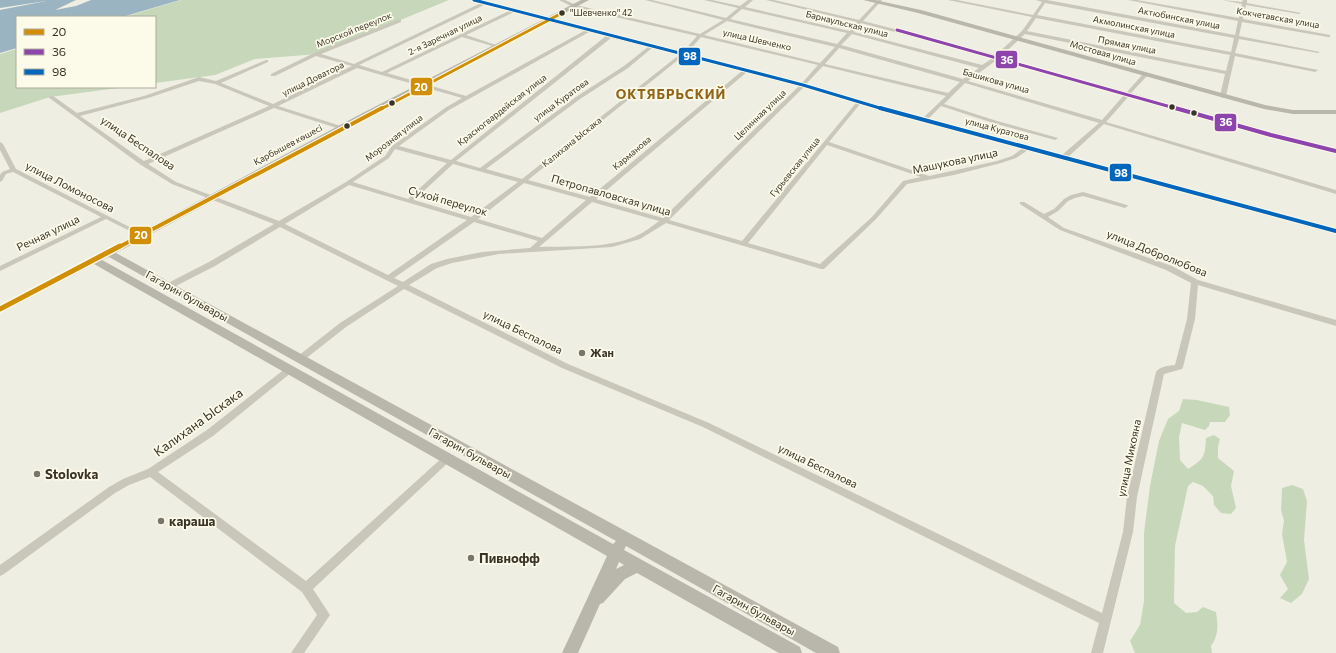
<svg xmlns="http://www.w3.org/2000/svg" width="1336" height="653" viewBox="0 0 1336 653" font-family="Commissioner,sans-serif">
<rect width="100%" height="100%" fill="#efeee2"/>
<g fill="#c7d8ba">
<polygon points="181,0 449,0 318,54 255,59 215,75 155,83 155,17 124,17"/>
<polygon points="17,49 17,87 126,87 50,97 0,113 0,54"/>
<path d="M1183,399L1197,400L1229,407L1230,415L1225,422H1210L1209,426L1205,430L1182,423L1179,437L1180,460L1188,469C1204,459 1205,457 1206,438L1214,435L1220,439L1218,447V458L1234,471L1231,486L1236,508L1231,514L1221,513L1214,505L1213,496L1203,486L1193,482L1188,486L1175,546L1174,603L1186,613L1197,612L1203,607L1216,612C1218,625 1219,635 1211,646L1212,653H1135L1130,641L1140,625L1144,601V533L1150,486L1159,441L1168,419L1179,411Z"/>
<polygon points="1292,485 1303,489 1307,501 1304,540 1309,579 1302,594 1291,603 1280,598 1288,589 1280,575 1287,562 1282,534 1284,521 1281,510 1282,488"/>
</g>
<polygon fill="#9bb4c2" points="0,0 76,0 55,10 76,6 91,0 180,0 122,17 17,17 17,48 0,53 0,10 46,1 0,8"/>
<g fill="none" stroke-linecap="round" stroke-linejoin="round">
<g fill="#c9c6ba" fill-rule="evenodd">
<path d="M472,0H479L682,53L697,36L573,7L559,0H565L576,5L700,34L723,20L645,0H652L726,18L738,8L704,0H712L740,6L748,0H753L745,7L850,31L857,22L766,0H774L859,20L878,0H882L863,21L996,55L1022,31L1032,17L948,0H957L1033,15L1042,2L1036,0H1047L1235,35L1238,21L1128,0H1137L1239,18L1242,4L1222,0L1242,2L1243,0H1247V3L1301,13L1299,14L1246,5L1243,19L1330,35V37H1328L1242,22L1239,36L1320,52L1318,53L1239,39L1235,53L1318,70L1315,72L1235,56L1226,96L1223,98L1220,96L1225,74L1025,34L1000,57L1127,92L1143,74H1147V76L1131,93L1251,128L1336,149V153L1247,130L1129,96L1106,122L1336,190V194L1104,124L1068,157L1336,229V233L1028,150L1016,158L1001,163L954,175L907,184L876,219L824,269H821L666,223L640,239L612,247L499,254L452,263L437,268L409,285L568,364L709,423L1102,613L1123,532L1127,497L1156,372C1160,366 1168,366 1175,365L1187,319L1191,283L1166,270L1060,230L1020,204V202H1024L1044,214L1054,209L1064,199L1071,195L1083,192L1127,205L1128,206L1125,208L1083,196L1075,198L1068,201L1058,211L1048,217L1064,228L1172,266L1198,280L1336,320V326L1198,285L1195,319L1183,367L1182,369L1164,374L1137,497L1133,532L1103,653H1091L1099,623L703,427L562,368L404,289L346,327L304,360H298L297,358L298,356L340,323L398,286L280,227L215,266L172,288H166L165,286L166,284L209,262L274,224L172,184L141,165L48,97L53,96L77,113L144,96L199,77L216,81L266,60H268V62L221,83L273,104L352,66L316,56L275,76H271V74L314,53L397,20H401V22L321,54L354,64L481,3ZM1045,3L1234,38L1231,52L1037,15ZM486,4L509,11L382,72L359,65ZM742,9L847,33L837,44L730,19ZM514,12L584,31L466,96L387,73L462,37L499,48V46L466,35ZM1036,18L1230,55L1226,71L1027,31ZM727,21L835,47L820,63L704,35ZM861,23L993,58L982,65L854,32ZM589,32L606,36L451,160L399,146L449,110ZM852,34L979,68L963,79L841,45ZM701,37L818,65L802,83L686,54ZM611,38L648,47L624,66L576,97L480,168L456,161ZM652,48L679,55L522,179L486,169L580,99L628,68ZM839,48L960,82L948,93L825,64ZM683,56L742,71L590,197L528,180ZM998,59L1124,95L1102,120L968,81ZM823,66L946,96L923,118L806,84ZM357,68L462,98L445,108L392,146L385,156L346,182L279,221L176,182L148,164L274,108L340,129H344V127L278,106ZM747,72L799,86L663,218L596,199ZM199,81L215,84L269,106L144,161L80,116L148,98ZM965,83L1099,123L1062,155L928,119L941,106L993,123L1055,140L1058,138L997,121L944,104ZM804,87L856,103L742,241L669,220ZM860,104L1023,148L1012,156L997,161L929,176L829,142ZM827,145L921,177L903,181L872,217L820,264L748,243ZM395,149L447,163L408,199L353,182L389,158ZM453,164L518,182L471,217L414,200ZM524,183L586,200L542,238L478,219ZM349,185L467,220L388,275L285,224ZM592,202L659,221C652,226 645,232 636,236C607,249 570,246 539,247ZM474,222L538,241L530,248L482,252L447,259L431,264L403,282L394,278Z"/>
<polygon points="0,142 3,144 16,169 145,235 142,237 106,219 0,271 0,266 101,217 13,172 6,174 2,181 0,182 0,175 2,172 10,169 0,150"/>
<polygon points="289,367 292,368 293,370 292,372 213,436 158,472 306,581 444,456 447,455 450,456 452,459 313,589 330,615 304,653 291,653 317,615 302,592 150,477 129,485 115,493 4,574 0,576 0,565 109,487 123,479 148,469 207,430 286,368"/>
</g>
<g fill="#b9b7ab" fill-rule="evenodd">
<path d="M581,0H589L361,121L116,253L838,647L840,653H816L626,546L624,550L800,647L802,653H779L637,573L625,579L603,603L600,604L578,653H562L607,556L94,264L0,313V305L106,251L355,117ZM109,257L616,541L613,544L102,260ZM619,562L624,565L616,569Z"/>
<polygon points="863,0 875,0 921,10 1265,105 1293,110 1336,110 1336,114 1293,114 1264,109 918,13"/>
</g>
<g stroke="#fcfae9" stroke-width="5">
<polyline id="bus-1-far2" points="381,109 562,13"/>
</g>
<g stroke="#fcfae9" stroke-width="6">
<polyline id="bus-1-far1" points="119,247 382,108"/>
</g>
<g stroke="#fcfae9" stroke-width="8">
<polyline id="bus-1" points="0,309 120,246"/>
</g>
<g stroke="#fcfae9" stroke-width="5">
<polyline id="bus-2-far1" points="897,30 1178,109"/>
</g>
<g stroke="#fcfae9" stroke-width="6">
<polyline id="bus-2" points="1175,108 1271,135 1336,151"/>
</g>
<g stroke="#fcfae9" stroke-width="5">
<polyline id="bus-3-far1" points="474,0 803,85 883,109"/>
</g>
<g stroke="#fcfae9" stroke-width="6">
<polyline id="bus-3" points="880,108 1336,231"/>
</g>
<use href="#bus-1-far2" stroke="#d18f08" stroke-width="3"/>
<use href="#bus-1-far1" stroke="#d18f08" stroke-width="4"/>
<use href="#bus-1" stroke="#d18f08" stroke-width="5"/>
<use href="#bus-2-far1" stroke="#8e44ad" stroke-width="3"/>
<use href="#bus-2" stroke="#8e44ad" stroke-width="4"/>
<use href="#bus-3-far1" stroke="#0065bd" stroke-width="3"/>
<use href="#bus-3" stroke="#0065bd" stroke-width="4"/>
</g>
<g fill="#3a3428" stroke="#fcfae9" stroke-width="1.5">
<circle cx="562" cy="13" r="3.5"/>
<circle cx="392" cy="103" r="3.5"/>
<circle cx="1172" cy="107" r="3.5"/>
<circle cx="1194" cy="113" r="3.5"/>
<circle cx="347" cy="126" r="3.5"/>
</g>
<g fill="#797569" stroke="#fcfae9" stroke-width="1.5">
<circle cx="582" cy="353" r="4"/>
<circle cx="37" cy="474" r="4"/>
<circle cx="161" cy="521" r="4"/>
<circle cx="471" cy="558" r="4"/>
</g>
<g text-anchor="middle" stroke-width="3.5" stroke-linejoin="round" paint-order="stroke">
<g font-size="9" fill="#3a3428" stroke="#fcfae9" text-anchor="start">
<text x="570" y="16">"Шевченко" 42</text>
</g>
<g font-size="9" fill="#3a3428" stroke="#fcfae9">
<text transform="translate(1179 18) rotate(11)" y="3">Актюбинская улица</text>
<text transform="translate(1278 18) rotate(10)" y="3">Кокчетавская улица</text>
<text transform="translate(847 24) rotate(14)" y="3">Барнаульская улица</text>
<text transform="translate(1134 27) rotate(11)" y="3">Акмолинская улица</text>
<text transform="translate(354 30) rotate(-22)" y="3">Морской переулок</text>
<text transform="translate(445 35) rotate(-26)" y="3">2-я Заречная улица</text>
<text transform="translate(757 40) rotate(13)" y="3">улица Шевченко</text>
<text transform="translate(1127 45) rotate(11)" y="3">Прямая улица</text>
<text transform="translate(1103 53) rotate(16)" y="3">Мостовая улица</text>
<text transform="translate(313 79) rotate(-26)" y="3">улица Доватора</text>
<text transform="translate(996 81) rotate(16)" y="3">Башикова улица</text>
<text transform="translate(561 100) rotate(-36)" y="3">улица Куратова</text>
<text transform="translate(502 110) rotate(-38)" y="3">Красногвардейская улица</text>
<text transform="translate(760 115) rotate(-44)" y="3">Целинная улица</text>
<text transform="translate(997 129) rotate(15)" y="3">улица Куратова</text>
<text transform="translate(394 138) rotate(-38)" y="3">Морозная улица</text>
<text transform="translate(572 142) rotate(-39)" y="3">Калихана Ыскака</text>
<text transform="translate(288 145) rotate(-28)" y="3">Қарбышев көшесі</text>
<text transform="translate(632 153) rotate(-40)" y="3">Карманова</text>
<text transform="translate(795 167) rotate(-51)" y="3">Гурьевская улица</text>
</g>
<g font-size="11" fill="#3a3428" stroke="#fcfae9">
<text transform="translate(138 143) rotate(34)" y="4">улица Беспалова</text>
<text transform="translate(955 161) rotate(-12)" y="4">Машукова улица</text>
<text transform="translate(70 187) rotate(27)" y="4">улица Ломоносова</text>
<text transform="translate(611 195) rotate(16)" y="4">Петропавловская улица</text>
<text transform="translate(448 201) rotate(16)" y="4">Сухой переулок</text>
<text transform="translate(48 233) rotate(-26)" y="4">Речная улица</text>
<text transform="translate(1157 253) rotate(22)" y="4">улица Добролюбова</text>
<text transform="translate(187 296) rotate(29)" y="4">Гагарин бульвары</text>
<text transform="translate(523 332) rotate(26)" y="4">улица Беспалова</text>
<text transform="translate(470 453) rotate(29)" y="4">Гагарин бульвары</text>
<text transform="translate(1129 458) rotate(-78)" y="4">улица Микояна</text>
<text transform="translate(818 466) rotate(26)" y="4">улица Беспалова</text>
<text transform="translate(754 610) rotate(29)" y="4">Гагарин бульвары</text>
</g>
<g font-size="11" font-weight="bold" fill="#3a3428" stroke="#fcfae9" text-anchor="start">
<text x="590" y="357">Жан</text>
</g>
<g font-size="13" font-weight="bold" letter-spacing="1" fill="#926417" stroke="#fcfae9">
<text x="671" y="99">ОКТЯБРЬСКИЙ</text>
</g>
<g font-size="13" fill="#3a3428" stroke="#fcfae9">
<text transform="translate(198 422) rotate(-36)" y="5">Калихана Ыскака</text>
</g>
<g font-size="13" font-weight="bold" fill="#3a3428" stroke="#fcfae9" text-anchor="start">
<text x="45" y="479">Stolovka</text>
<text x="169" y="526">караша</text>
<text x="479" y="563">Пивнофф</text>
</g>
</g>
<g stroke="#fcfae9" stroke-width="1.5">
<rect x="678" y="47" width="23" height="19" rx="4" fill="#0065bd"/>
<rect x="995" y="50" width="23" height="19" rx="4" fill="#8e44ad"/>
<rect x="410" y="77" width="23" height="19" rx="4" fill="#d18f08"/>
<rect x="1214" y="113" width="23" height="19" rx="4" fill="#8e44ad"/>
<rect x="1109" y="163" width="23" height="19" rx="4" fill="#0065bd"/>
<rect x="129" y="226" width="23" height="19" rx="4" fill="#d18f08"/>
</g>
<g font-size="11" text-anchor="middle" font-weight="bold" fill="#fff">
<text x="690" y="60">98</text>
<text x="1007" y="64">36</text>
<text x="421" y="91">20</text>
<text x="1226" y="126">36</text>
<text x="1121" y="177">98</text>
<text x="141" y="239">20</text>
</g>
<rect x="16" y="16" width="140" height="72" fill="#fcfae9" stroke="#aeab9c"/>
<rect x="24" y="29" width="20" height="6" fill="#d18f08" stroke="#aeab9c"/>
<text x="52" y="36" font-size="12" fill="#3a3428">20</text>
<rect x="24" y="49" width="20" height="6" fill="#8e44ad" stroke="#aeab9c"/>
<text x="52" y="56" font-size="12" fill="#3a3428">36</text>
<rect x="24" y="69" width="20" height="6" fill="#0065bd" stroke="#aeab9c"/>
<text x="52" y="76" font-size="12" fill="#3a3428">98</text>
</svg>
